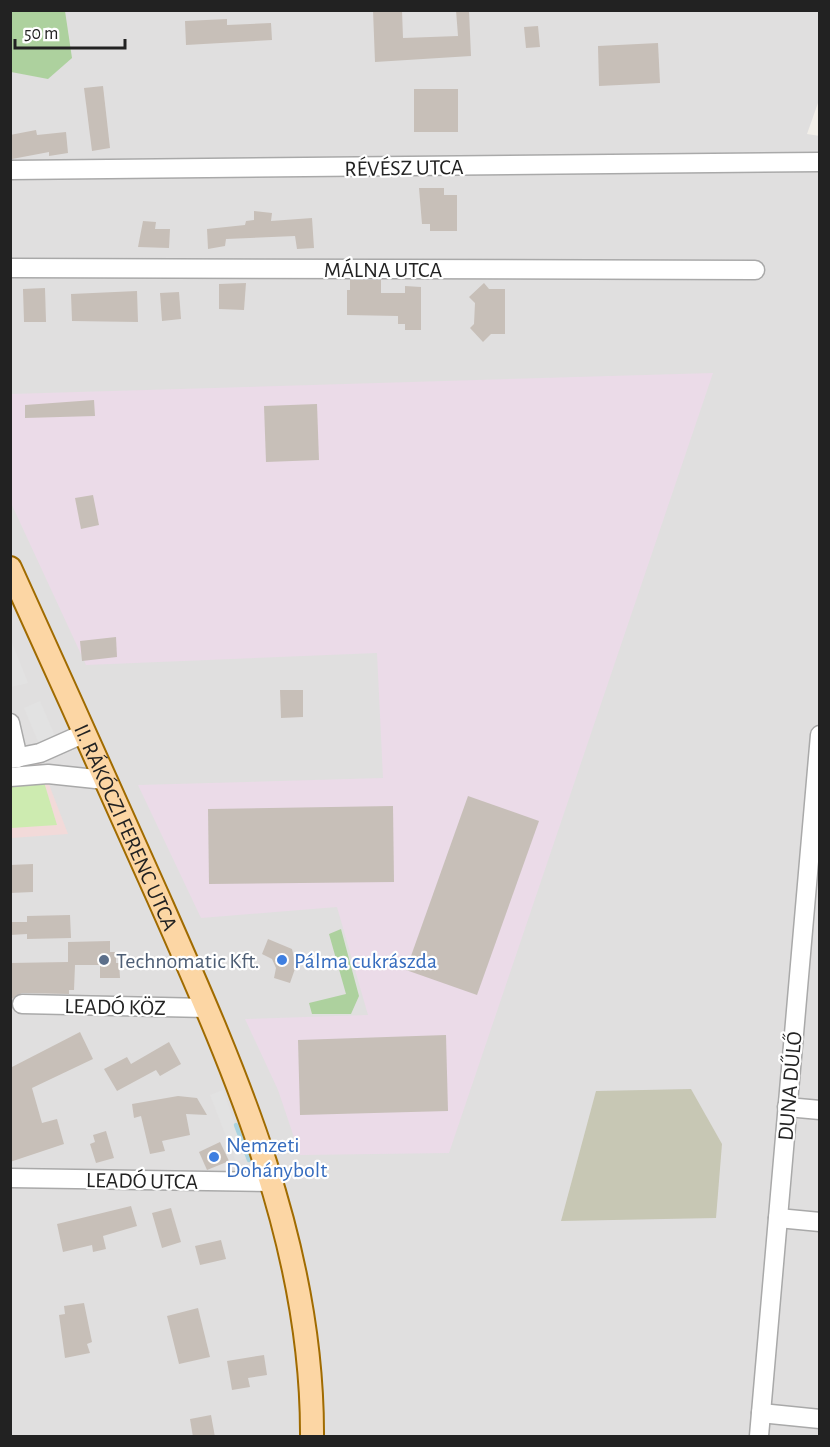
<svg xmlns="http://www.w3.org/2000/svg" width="830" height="1447" viewBox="0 0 830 1447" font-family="'Alegreya Sans',sans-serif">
<rect width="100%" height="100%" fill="#f2efe9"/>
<polygon fill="#e0dfdf" points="10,11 819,11 819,100 807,134 820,136 819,1436 11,1436"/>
<polygon fill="#f2dad9" points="40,761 68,834 11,838 11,766"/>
<polygon fill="#ebdbe8" points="713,373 449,1153 300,1155 278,1090 245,1019 368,1015 337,907 201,918 138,785 383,778 377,653 86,665 11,503 10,394"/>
<polygon fill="#c7c7b4" points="691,1089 722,1144 716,1218 561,1221 596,1091"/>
<polygon fill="#cdebb0" points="44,782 57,825 11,828 11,785"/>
<g fill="#add19e">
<polygon points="10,11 65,11 72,58 48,79 11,72"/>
<polygon points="341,929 359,996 351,1014 312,1014 309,1003 346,994 329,934"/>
</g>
<g fill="#e2e2e2">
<polygon points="10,638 28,683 11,687 10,687"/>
<polygon points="40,701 55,736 39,744 24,708"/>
<polygon points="223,1090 247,1158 236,1162 210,1095"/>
</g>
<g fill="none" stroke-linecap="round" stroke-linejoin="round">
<polyline stroke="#aad3df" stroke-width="4.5" points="236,1125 249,1160"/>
</g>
<g fill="#c7bfb8">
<polygon points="373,10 402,10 403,38 458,36 456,10 469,10 471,56 375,62"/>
<polygon points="227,19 227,25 271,23 272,40 186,45 185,21"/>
<polygon points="538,26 540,47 526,48 524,27"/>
<polygon points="658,43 660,83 599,86 598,46"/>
<polygon points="103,86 110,148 92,151 84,88"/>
<rect x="414" y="89" width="44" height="43"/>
<polygon points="36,130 37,135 66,132 68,153 49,156 49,152 12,159 10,135"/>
<polygon points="419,188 444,188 444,195 457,195 457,231 430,231 430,224 422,224"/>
<polygon points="254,211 272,213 271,221 312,218 314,248 297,249 295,236 226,239 225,246 208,249 207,229 245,225 246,221 254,220"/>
<polygon points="143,221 156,222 155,229 170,229 169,248 138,247"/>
<polygon points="350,280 381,280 381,293 405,293 405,286 421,287 421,330 405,330 405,324 398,324 398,316 347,315 347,290 350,290"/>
<polygon points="246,283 244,310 219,309 219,284"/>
<polygon points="484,283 489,289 505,289 505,334 491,334 483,342 470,328 474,324 475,303 469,297"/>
<polygon points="45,288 46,322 24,322 23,289"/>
<polygon points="137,291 138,322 72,321 71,294"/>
<polygon points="179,292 181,319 162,321 160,293"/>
<polygon points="94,400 95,416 25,418 25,405"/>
<polygon points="317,404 319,460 266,462 264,406"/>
<polygon points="93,495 99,525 81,529 75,498"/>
<polygon points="116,637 117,657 82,661 80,641"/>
<polygon points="280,690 303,690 303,717 281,718"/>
<polygon points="468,796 539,821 477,995 406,970"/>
<polygon points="393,806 394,882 209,884 208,809"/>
<polygon points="33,864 33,892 10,893 10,865"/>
<polygon points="70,915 71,938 27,939 27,934 10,935 10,922 27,922 27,916"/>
<polygon points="268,939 292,949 296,966 290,983 274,978 276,968 272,959 262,954"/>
<polygon points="110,941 110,952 116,952 116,963 119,963 120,978 100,978 100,965 75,965 74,990 69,990 69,994 22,993 10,1000 10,963 68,962 68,942"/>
<polygon points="80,1032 93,1059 32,1088 42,1123 57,1119 64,1144 10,1162 10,1068"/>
<polygon points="446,1035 448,1111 300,1115 298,1040"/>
<polygon points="169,1042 181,1064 160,1076 156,1070 117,1091 104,1069 127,1057 131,1064"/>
<polygon points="178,1096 197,1098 207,1115 186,1114 190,1135 162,1141 165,1151 150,1154 141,1116 134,1118 132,1104"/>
<polygon points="106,1131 114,1158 96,1163 90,1144 95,1142 93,1135"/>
<polygon points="220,1142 229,1161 207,1170 199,1152"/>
<polygon points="131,1206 137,1226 103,1236 106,1249 93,1252 92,1245 63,1252 57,1224"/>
<polygon points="171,1208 181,1242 162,1248 152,1213"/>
<polygon points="221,1240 226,1259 200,1265 195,1246"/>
<polygon points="84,1303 92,1342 87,1344 90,1353 65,1358 59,1315 65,1314 64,1306"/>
<polygon points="198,1308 210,1357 179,1364 167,1316"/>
<polygon points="264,1355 267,1375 248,1378 250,1387 232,1390 227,1361"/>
<polygon points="211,1415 215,1437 193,1437 190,1419"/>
</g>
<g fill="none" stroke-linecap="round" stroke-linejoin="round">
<g stroke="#a9a9a9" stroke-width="21">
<g id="minor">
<polyline points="10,170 820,162"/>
<polyline points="10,268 755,270"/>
<polyline points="10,723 18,758"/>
<polyline points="10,759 40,753 85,733"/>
<polyline points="10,777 48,774 105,780"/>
<polyline points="22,1004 207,1008"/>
<polyline points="787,1107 820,1110"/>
<polyline points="10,1178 274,1182"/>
<polyline points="778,1218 820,1222"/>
<polyline points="761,1413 820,1419"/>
<polyline points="759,1436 820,735"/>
</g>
</g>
<g stroke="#a06b00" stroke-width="26">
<g id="major">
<path id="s1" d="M10,568C60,678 110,789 159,899C235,1071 313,1245 312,1436"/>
</g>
</g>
<use href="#minor" stroke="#fff" stroke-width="18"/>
<use href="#major" stroke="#fcd6a4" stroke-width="22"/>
</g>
<circle fill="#5c6f8a" stroke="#fff" stroke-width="2" cx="104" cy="960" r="6"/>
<g fill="#3f7fe0" stroke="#fff" stroke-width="2">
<circle cx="282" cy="960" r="6"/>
<circle cx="214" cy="1157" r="6"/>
</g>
<g text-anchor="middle" stroke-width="4.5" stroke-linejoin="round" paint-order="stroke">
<g font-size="22" fill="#222" stroke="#fff">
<text transform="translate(404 167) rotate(-1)" y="8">RÉVÉSZ UTCA</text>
<text x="383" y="277">MÁLNA UTCA</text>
<text dy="8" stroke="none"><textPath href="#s1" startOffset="284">II. RÁKÓCZI FERENC UTCA</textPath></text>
<text transform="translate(115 1006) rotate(1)" y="8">LEADÓ KÖZ</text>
<text transform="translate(789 1086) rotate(-85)" y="8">DUNA DŰLŐ</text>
<text transform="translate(142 1180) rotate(1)" y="8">LEADÓ UTCA</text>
</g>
<g font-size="22" fill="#4e5e75" stroke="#fff" text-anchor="start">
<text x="116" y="968">Technomatic Kft.</text>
</g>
<g font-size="22" fill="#366cbe" stroke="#fff" text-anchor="start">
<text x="294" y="968">Pálma cukrászda</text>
<text x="226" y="1152">Nemzeti<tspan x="226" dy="25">Dohánybolt</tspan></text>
</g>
</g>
<rect width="830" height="1447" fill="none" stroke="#222222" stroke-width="24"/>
<path d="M15 39v9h110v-9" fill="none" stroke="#222222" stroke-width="3"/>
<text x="24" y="39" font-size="18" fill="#222222" stroke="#ffffff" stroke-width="4.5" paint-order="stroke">50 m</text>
</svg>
